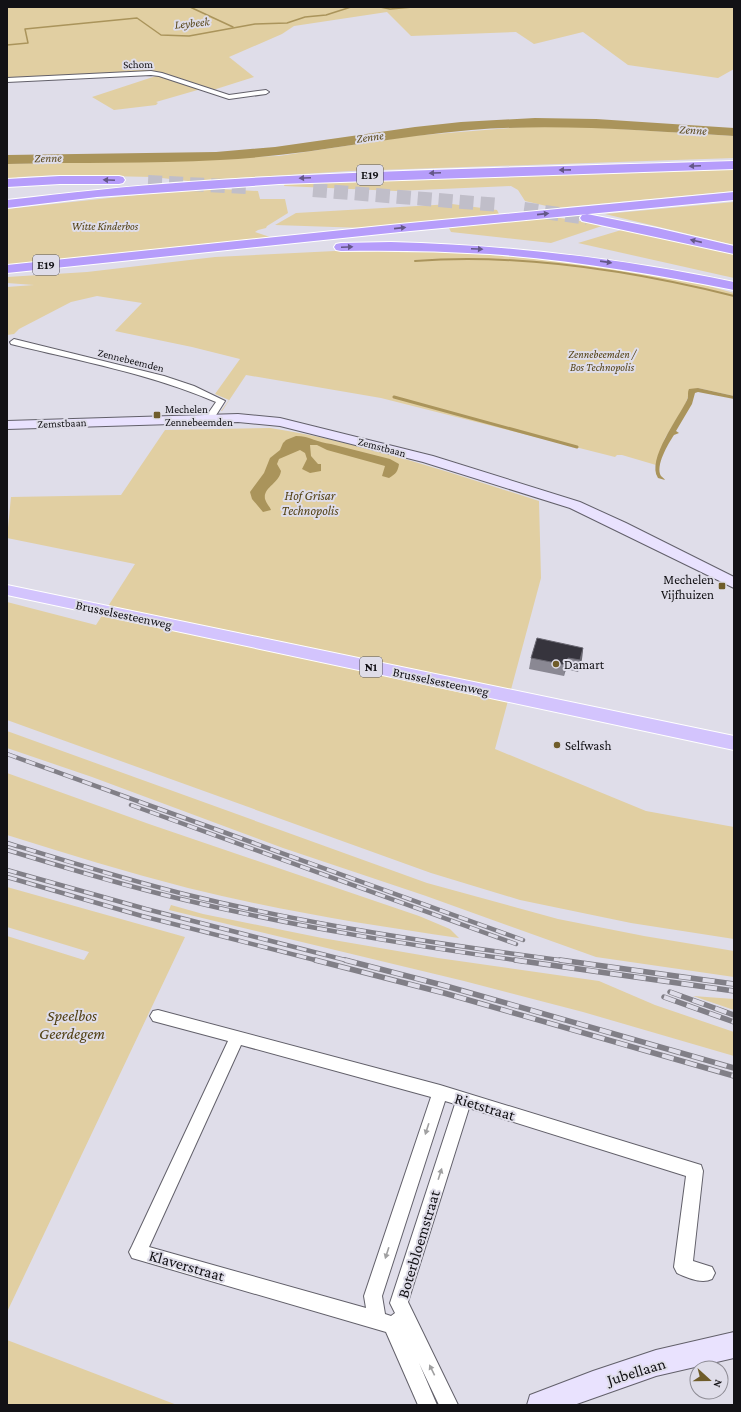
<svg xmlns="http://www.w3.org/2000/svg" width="741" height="1412" viewBox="0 0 741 1412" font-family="'Crimson Pro',serif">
<rect width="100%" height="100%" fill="#dfdde9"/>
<g fill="#e1cfa2">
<polygon points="7,7 734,7 734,69 718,78 628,65 583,32 534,44 516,32 411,36 387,12 294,26 282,34 229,57 254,77 213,90 160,73 7,79"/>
<polygon points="159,75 201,89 156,102 158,103 156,105 114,110 92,97"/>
<polygon points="524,127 587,127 734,136 734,158 350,171 188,181 153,177 59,175 19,177 7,181 7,164 279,156 411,136"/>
<polygon points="734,169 734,191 555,208 525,201 518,190 511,186 396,191 284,186 285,183"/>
<polygon points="202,188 258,191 260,199 285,199 288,213 267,226 266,228 258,230 255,232 270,237 7,265 7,209"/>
<polygon points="734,202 734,245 605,214"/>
<polygon points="452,204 497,210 499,214 364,228 275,225 296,213"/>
<polygon points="554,217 605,225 551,243 451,232 449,228"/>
<polygon points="628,228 734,253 734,278 578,243"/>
<polygon points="335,251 442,251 599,264 679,278 734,293 734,396 698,388 689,394 685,405 665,438 656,465 622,455 617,455 615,457 381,398 246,375 222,411 221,411 229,400 215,394 240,359 192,347 115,331 142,303 97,296 71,302 19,329 14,334 7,335 7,287 34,285 7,283 7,277 87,272 215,257"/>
<path d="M270,428C361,442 451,473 539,501L541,578L495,749L646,811L734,827V939L631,923L520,900L431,873L7,720V602L96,625L135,564L7,538L11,497L121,495L165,430Z"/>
<polygon points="7,731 427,883 558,919 644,936 734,951 734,977 596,957 426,896 283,848 92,777 7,748"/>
<path d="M7,773L149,824L419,916L450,929L459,938C368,925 277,910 188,888C127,872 67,854 7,835Z"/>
<polygon points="7,887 185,937 7,1312 7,936 84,960 89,952 7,927"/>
<polygon points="171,905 203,914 322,938 438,958 599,981 655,1005 734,1032 734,1056 583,1012 464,981 169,910"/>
<polygon points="693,996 734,999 734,1010"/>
<polygon points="7,1340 177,1405 7,1405"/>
</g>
<g fill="#aa945b">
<path d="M535,118L596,119L734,128V136C646,131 558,123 471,130C386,137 304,156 220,160C149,164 78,162 7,164V155L216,152L275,147L415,127L461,122Z"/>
<path d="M698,388L734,396V399L698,392L695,393L692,404L676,431L679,433L674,435C668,444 655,466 661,476C662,477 664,478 665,480L658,478C646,460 679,417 687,400C689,396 687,393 689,389Z"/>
<path d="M296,436C310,436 318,443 331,444L390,459L399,464C398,471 396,474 389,478L382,476L385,466L327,450L317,445H310L311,456L318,464H321V471L310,473L302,469L307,459L305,453L300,450L279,459L277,464L281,471C279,484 263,487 265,499C266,503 270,507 271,510L263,512L252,499L250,492L264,473L270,458L280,450L283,443L286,440Z"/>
</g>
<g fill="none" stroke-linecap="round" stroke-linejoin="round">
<g stroke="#aa945b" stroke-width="1.5">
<polyline points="190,7 233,27"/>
<polyline points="380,7 390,9 413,7"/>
<polyline points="7,45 28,43 25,29 137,18 161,35 189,36 255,24 287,23 305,17 326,15 351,7"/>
</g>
<path stroke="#aa945b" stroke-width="2" d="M415,261C519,253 633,271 734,296"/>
<polyline stroke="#aa945b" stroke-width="3" points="394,397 577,447"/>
<g stroke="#c0bec9" stroke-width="14" stroke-dasharray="14 7" stroke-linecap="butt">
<polyline points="148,182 247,187"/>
<polyline points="313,190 500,205"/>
<polyline points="524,209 587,218"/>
</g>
<g stroke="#62606a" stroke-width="2">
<g id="street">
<polygon points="151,71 162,73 229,95 266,90 269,92 266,94 229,99 159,76 151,75 7,82 7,78"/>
<path d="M14,339L164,376L194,386L225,401L213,420H207L205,418L216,402C151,374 80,361 11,344L10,342Z"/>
<path d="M158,1010L440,1085L701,1165L703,1171L693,1261L712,1267L715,1273L712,1279C702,1284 687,1278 677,1273L674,1267L686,1176L469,1108L408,1302L458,1405H439L419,1363L437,1405H418L386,1332L132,1258L129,1252L132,1246L228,1041L153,1021L150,1016L153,1011ZM241,1045L431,1097L364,1296L366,1308L149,1247ZM445,1101L455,1104L390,1303L395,1313L391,1316L385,1314L382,1296Z"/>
</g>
</g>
<g stroke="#62606a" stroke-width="2">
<g id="secondary">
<polygon points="238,414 280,418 433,456 580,502 626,523 734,577 734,588 570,508 423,462 280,426 238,422 7,429 7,421"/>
<polygon points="734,1332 734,1358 656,1376 574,1405 527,1405 530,1395 593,1371 656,1350"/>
</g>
</g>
<g stroke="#fff" stroke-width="2">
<polygon id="primary" points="7,585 734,736 734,750 7,595"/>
</g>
<g stroke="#fff" stroke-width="2">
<g id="highway">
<path d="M734,161V169L279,184L97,197L7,208V200C68,193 128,186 189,182C370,169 552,167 734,161Z"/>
<polygon points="60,176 119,176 123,177 125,180 123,183 119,184 60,184 7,187 7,179"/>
<polygon points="734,192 734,200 400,232 7,273 7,265 400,224"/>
<polygon points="587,214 657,228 734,246 734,254 582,221 580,218 582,215"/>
<path d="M391,242C508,245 619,258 734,282V290C653,274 572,260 490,254C440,251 391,250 341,251L336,250L334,247L336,244L341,243Z"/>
</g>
</g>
<use href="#street" fill="#fff" fill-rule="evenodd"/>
<use href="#secondary" fill="#e9e2fe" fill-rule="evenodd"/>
<use href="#primary" fill="#d3c4fd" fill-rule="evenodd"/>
<use href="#highway" fill="#b69dfb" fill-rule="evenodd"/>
<g stroke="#817f87" stroke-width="4.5">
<g id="rail-far1">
<polyline points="7,754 523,940"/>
<polyline points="131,805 516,944"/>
<path d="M7,843C66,861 124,879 184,894C310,925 439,944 567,961"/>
<path d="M7,850C66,868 125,886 185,900C296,927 409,945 522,961"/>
<polyline points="7,870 146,909 349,961"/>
<polyline points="7,877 142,916 319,961"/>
</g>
</g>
<g stroke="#817f87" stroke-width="5.5">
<g id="rail">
<polyline points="315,960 444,993 734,1076"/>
<polyline points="345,960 446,986 734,1068"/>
<polyline points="515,960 734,991"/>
<polyline points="560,960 734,984"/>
<polyline points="670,992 734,1015"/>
<polyline points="664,997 734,1022"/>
</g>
</g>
<use href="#rail-far1" stroke="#dfdde9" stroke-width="3" stroke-dasharray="10" stroke-linecap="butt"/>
<use href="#rail" stroke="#dfdde9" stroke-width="4" stroke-dasharray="12" stroke-linecap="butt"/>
</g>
<polygon fill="#8a8893" points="583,648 582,659 578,672 566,669 564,676 529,669 531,658"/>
<g fill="#696771">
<polygon points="583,648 582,659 578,672 580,660"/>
<polygon points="568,658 566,669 564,676 566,665"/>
</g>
<polygon fill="#36343d" stroke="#696771" points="537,638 583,648 580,660 568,658 566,665 531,658"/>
<defs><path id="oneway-solid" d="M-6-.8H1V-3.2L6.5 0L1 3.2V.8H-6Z"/></defs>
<g fill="#645788">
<use href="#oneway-solid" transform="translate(695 166) rotate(178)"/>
<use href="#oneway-solid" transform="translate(565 170) rotate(179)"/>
<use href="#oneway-solid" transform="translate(435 173) rotate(178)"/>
<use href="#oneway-solid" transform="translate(305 178) rotate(177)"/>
<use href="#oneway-solid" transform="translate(109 180) rotate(-177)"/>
<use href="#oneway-solid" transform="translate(543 214) rotate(-6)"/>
<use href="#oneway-solid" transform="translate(400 228) rotate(-6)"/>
<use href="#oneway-solid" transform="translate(696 241) rotate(-167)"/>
<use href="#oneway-solid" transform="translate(347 247) rotate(-2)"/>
<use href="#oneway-solid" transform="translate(477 249) rotate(3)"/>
<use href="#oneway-solid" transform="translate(606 262) rotate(8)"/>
</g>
<g fill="#a0a0a1">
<use href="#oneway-solid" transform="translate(427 1129) rotate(108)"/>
<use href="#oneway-solid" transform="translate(440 1174) rotate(-72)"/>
<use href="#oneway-solid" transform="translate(387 1253) rotate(108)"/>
<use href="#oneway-solid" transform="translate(432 1370) rotate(-116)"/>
</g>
<g fill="#6f5c2a" stroke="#dfdde9" stroke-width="1.5">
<rect x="153" y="411" width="8" height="8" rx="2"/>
<rect x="718" y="582" width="8" height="8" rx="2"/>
<circle cx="556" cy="664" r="4"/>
<circle cx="557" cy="745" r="4"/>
</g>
<g text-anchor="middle" stroke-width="4" stroke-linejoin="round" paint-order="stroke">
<g font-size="11" fill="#121115" stroke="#dfdde9">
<text transform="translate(138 64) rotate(-1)" y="4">Schom</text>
<text transform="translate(131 360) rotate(14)" y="4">Zennebeemden</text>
<text transform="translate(62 423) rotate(-2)" y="4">Zemstbaan</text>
<text transform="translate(382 447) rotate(15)" y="4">Zemstbaan</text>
</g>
<g font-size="11" font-style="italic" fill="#524114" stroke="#dfdde9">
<text x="105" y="230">Witte Kinderbos</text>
<text x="602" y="358">Zennebeemden /<tspan x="602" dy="13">Bos Technopolis</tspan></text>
</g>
<g font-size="11" fill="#121115" stroke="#dfdde9" text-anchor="start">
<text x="165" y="413">Mechelen<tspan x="165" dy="13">Zennebeemden</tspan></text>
</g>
<g font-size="12" font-style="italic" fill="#59481c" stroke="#dfdde9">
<text transform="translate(192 23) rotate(-6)" y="4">Leybeek</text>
<text transform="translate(693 130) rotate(3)" y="4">Zenne</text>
<text transform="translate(370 137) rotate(-7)" y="4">Zenne</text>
<text transform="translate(48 158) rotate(-1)" y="4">Zenne</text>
</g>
<g fill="#dfdde9" stroke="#504e55" stroke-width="1">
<rect x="357" y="165" width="26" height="20" rx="3"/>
<rect x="33" y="255" width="26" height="20" rx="3"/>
<rect x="360" y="657" width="22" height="20" rx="3"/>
</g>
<g font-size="12" font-weight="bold" fill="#121115">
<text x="370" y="179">E19</text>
<text x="46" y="269">E19</text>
<text x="371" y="671">N1</text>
</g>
<g font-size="13" font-style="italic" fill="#524114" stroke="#dfdde9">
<text x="310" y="500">Hof Grisar<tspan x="310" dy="15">Technopolis</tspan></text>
</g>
<g font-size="13" fill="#121115" stroke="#dfdde9" text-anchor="start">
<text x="714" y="584" text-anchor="end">Mechelen<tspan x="714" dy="15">Vijfhuizen</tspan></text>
<text x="564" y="669">Damart</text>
<text x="565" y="750">Selfwash</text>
</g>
<g font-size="13" fill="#121115" stroke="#dfdde9">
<text transform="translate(124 614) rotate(12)" y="5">Brusselsesteenweg</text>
<text transform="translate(441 681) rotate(12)" y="5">Brusselsesteenweg</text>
</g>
<g font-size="16" font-style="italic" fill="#524114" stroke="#dfdde9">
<text x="72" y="1021">Speelbos<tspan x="72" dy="18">Geerdegem</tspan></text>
</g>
<g font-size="16" fill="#121115" stroke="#dfdde9">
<text transform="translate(485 1106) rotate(17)" y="6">Rietstraat</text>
<text transform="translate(418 1244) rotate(-73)" y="6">Boterbloemstraat</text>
<text transform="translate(187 1265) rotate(16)" y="6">Klaverstraat</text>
<text transform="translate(636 1371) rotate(-17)" y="6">Jubellaan</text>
</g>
</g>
<rect width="741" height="1412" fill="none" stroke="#121115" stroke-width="16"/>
<g transform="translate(709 1380) rotate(111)"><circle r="19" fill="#dfdde9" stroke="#8d8b94"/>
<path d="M0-3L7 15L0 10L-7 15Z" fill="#6f5c2a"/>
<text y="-6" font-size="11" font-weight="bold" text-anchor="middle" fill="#121115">N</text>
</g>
</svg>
